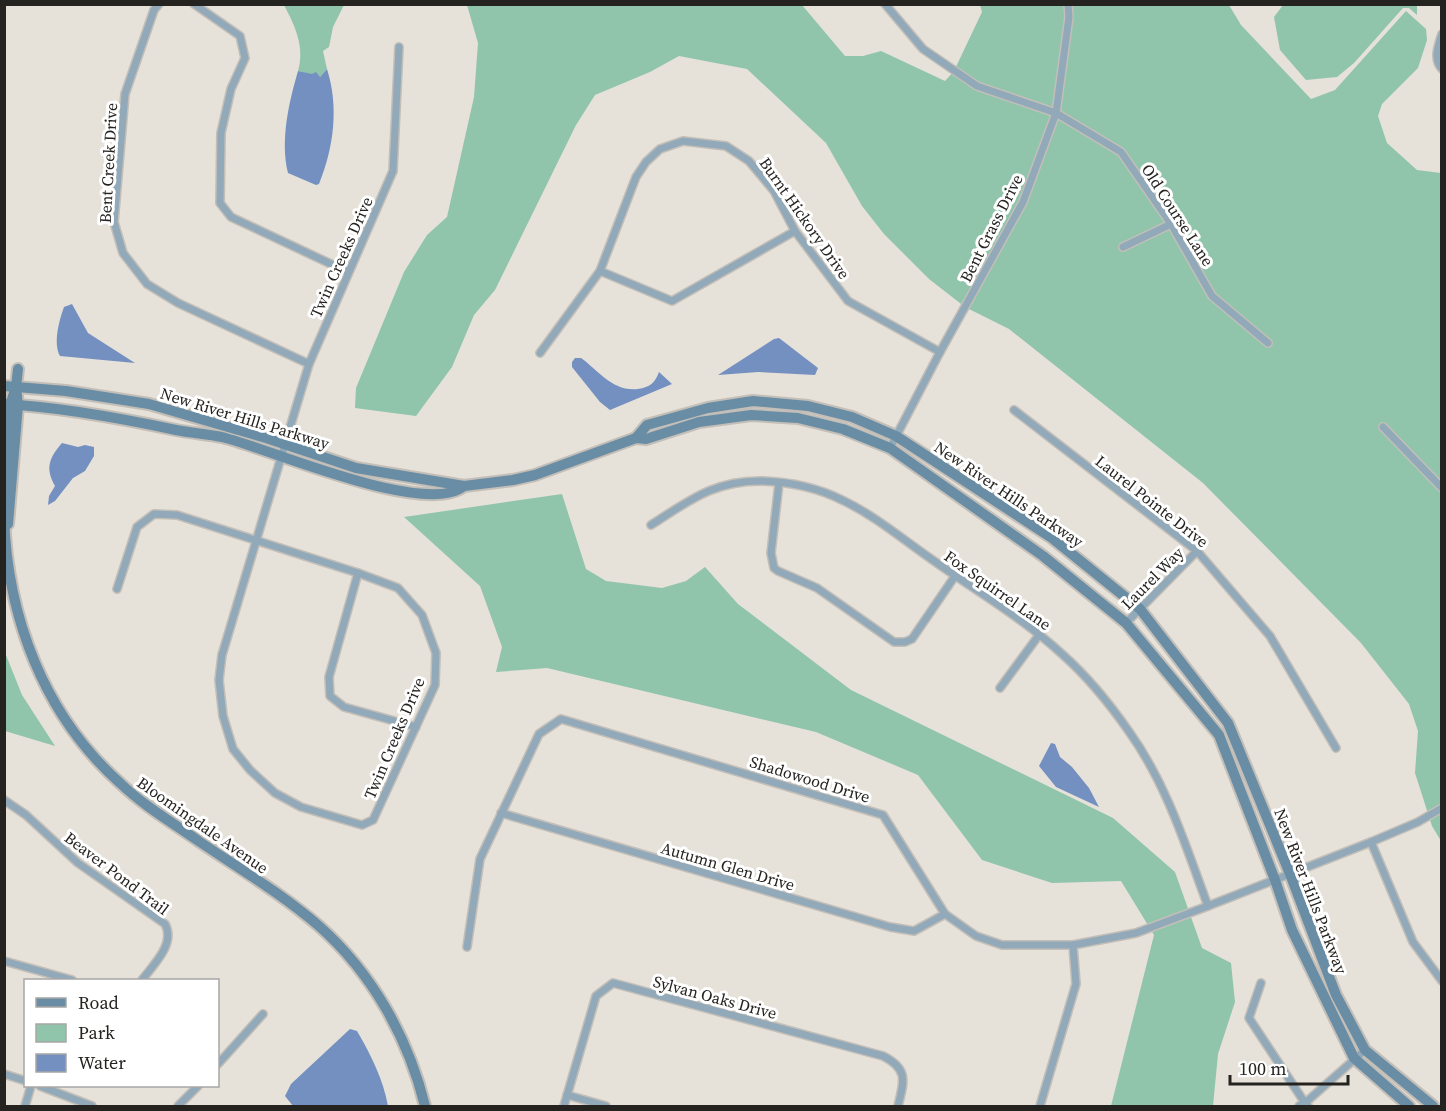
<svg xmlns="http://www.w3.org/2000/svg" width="1446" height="1111" viewBox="0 0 1446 1111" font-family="'Source Serif 4',serif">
<rect width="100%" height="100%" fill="#e6e1d9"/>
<g fill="#90c5ac">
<path d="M284,5H344L333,27L329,47L323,51L327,69L320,77L298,71C305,47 295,26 284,5Z"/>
<polygon points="467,5 802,5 845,56 863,56 881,51 945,81 954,71 982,12 980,5 1229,5 1241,25 1311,99 1335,90 1406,11 1426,29 1427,40 1418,68 1382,104 1378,116 1387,143 1417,170 1441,173 1441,841 1432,826 1415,773 1418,731 1409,704 1361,643 1203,483 1009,329 965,307 929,279 884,234 862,206 826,143 747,69 679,56 650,72 595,95 576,125 495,290 474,315 452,367 416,416 355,408 356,388 404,272 427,235 447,217 474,97 478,43"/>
<polygon points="1283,5 1283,4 1417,5 1417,15 1409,8 1403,8 1354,63 1337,77 1306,80 1280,50 1274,17"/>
<polygon points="562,494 586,569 606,581 662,588 686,581 705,567 738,604 851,690 1113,818 1175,872 1202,948 1231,963 1235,1002 1218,1054 1213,1106 1111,1106 1154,935 1121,881 1052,883 982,860 918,775 816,732 547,668 496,672 502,647 480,586 404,517"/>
<polygon points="4,650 22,695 55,746 5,731"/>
</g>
<g fill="#7490c0">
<path d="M327,69C339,107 334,147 319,184L316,185L288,173C280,140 289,102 298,71L312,74L316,72L320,77Z"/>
<path d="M72,304L88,333L135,363L60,356C53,343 59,321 64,307Z"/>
<polygon points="779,338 818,368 815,375 758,372 718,375 774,339"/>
<path d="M575,358H581C599,371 613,392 638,389C650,387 655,383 659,372L672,384L610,410L600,402L572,367V362Z"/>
<path d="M62,443L78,447L85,445L94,447V456L85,471L73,478L55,501L48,505L49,496L55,486C45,468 49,458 62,443Z"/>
<polygon points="1051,743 1055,744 1060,757 1072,767 1089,788 1099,807 1056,787 1039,766"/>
<path d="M350,1029L357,1031C371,1055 383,1079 388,1106H293L285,1096L291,1084Z"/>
</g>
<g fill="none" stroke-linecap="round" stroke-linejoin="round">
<g stroke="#c3bfb8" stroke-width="10">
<g id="street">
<polyline points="159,4 154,10 125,94 114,222 123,253 147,284 178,303 309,364"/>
<polyline points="194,4 240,36 245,58 231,89 221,133 220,203 231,217 348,272"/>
<polyline points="885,4 923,49 977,86 1056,113 1121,152 1171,224 1212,296 1268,343"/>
<path d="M1442,34C1438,46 1433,59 1442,69"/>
<polyline points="1123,247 1171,224"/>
<polyline points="600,271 672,301 795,231"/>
<polyline points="540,353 600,271 636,177 646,162 660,149 683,141 726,146 749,161 774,191 795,231 848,301 940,352"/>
<polyline points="1014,410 1197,551 1270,636 1336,748"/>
<polyline points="1383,427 1442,488"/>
<polyline points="890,448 940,352 1023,202 1056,113 1069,17 1068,4"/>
<polyline points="779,483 771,553 774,568 778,571 817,588 894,642 905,642 912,639 955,576"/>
<path d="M651,525C690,500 715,480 763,481C789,482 818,488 842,500C876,516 906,542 937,563C978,592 1024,619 1062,654C1088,677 1110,704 1130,733C1167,785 1186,847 1208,906"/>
<polyline points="358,573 329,677 330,696 344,707 416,727"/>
<polyline points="117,589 137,527 154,514 177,515 358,573 398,588 422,615 436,653 435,685 373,820 362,825 301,807 275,793 250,770 233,749 223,716 219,680 222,655 309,364 393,171 399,47"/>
<polyline points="1126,623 1197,551"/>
<polyline points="1000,688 1039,635"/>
<path d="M4,800L26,815L78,863L165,924C176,944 153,965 142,980"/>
<polyline points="501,813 890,927 914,931 945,914"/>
<polyline points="1371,842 1413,942 1442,981"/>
<polyline points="467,947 480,859 539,734 561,719 883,815 945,914 976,936 1002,945 1073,945 1136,933 1208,906 1371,842 1418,822 1442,808"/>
<polyline points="4,961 72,980"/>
<polyline points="1261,983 1249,1018 1305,1103 1365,1050"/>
<polyline points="218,1064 263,1014"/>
<polyline points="4,1074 26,1081"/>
<polyline points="40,1086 92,1106"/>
<polyline points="567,1095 606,1106"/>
<polyline points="25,1106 31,1086"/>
<polyline points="178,1106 198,1086"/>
<path d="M564,1106L596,996L613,983L883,1056C909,1069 904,1082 898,1106"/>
<polyline points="1040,1106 1076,984 1073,945"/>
<polyline points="1299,1106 1305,1103 1308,1106"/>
</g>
</g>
<g stroke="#c3bfb8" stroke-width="14">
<g id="secondary">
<polyline points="4,386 66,391 149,404 266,438 356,468 464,486 513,480 535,475 636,438 646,439 699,422 751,415 798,418 843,429 890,448 1043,556 1126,623 1219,735 1275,880 1292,930 1354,1058 1409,1106"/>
<path d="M4,404C62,407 120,418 176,430C191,433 207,434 222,437C268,448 426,518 464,486"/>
<polyline points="636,438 647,425 708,408 753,401 808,406 852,417 896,436 1052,538 1140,609 1228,723 1290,874 1336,995 1365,1050 1433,1106"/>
<polyline points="4,486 10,405 16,387 18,369"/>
<path d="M4,516C7,617 44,715 120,783C144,806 173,823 200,842C240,869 282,894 319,926C372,973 408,1037 425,1106"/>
<polyline points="8,524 18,405 16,387"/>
</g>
</g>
<use href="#street" stroke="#91a9b9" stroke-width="7"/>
<use href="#secondary" stroke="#698da5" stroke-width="10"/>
</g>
<g text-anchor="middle" stroke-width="6" stroke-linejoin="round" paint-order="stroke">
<g font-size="16" fill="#252320" stroke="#fff">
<text transform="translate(108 163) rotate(-87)" y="6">Bent Creek Drive</text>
<text transform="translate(1178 215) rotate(57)" y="6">Old Course Lane</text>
<text transform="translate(805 218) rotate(55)" y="6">Burnt Hickory Drive</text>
<text transform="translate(991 228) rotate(-63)" y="6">Bent Grass Drive</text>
<text transform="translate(341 257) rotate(-66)" y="6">Twin Creeks Drive</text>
<text transform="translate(245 418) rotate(17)" y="6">New River Hills Parkway</text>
<text transform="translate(1009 494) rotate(34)" y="6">New River Hills Parkway</text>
<text transform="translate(1152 501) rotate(38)" y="6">Laurel Pointe Drive</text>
<text transform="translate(1152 578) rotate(-45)" y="6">Laurel Way</text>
<text transform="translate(998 590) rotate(35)" y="6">Fox Squirrel Lane</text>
<text transform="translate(394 738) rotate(-67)" y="6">Twin Creeks Drive</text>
<text transform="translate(810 779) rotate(17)" y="6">Shadowood Drive</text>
<text transform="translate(203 825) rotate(35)" y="6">Bloomingdale Avenue</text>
<text transform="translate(728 866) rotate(16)" y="6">Autumn Glen Drive</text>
<text transform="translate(117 873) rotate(37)" y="6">Beaver Pond Trail</text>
<text transform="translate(1311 891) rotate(69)" y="6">New River Hills Parkway</text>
<text transform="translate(715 997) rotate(15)" y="6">Sylvan Oaks Drive</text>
</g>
</g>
<rect width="1446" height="1111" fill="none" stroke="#252320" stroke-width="12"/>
<rect x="24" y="979" width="195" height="108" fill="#ffffff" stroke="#a8a7a6" stroke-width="1.5"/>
<rect x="36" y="998" width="30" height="9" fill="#698da5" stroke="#a8a7a6" stroke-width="1.5"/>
<text x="78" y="1009" font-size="18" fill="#252320">Road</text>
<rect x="36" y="1024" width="30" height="18" fill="#90c5ac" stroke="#a8a7a6" stroke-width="1.5"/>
<text x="78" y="1039" font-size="18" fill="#252320">Park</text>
<rect x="36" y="1054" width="30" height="18" fill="#7490c0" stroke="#a8a7a6" stroke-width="1.5"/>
<text x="78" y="1069" font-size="18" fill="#252320">Water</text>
<path d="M1230 1075v9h118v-9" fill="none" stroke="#252320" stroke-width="3"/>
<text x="1239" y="1075" font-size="18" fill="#252320" stroke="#ffffff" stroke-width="4.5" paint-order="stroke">100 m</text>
</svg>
